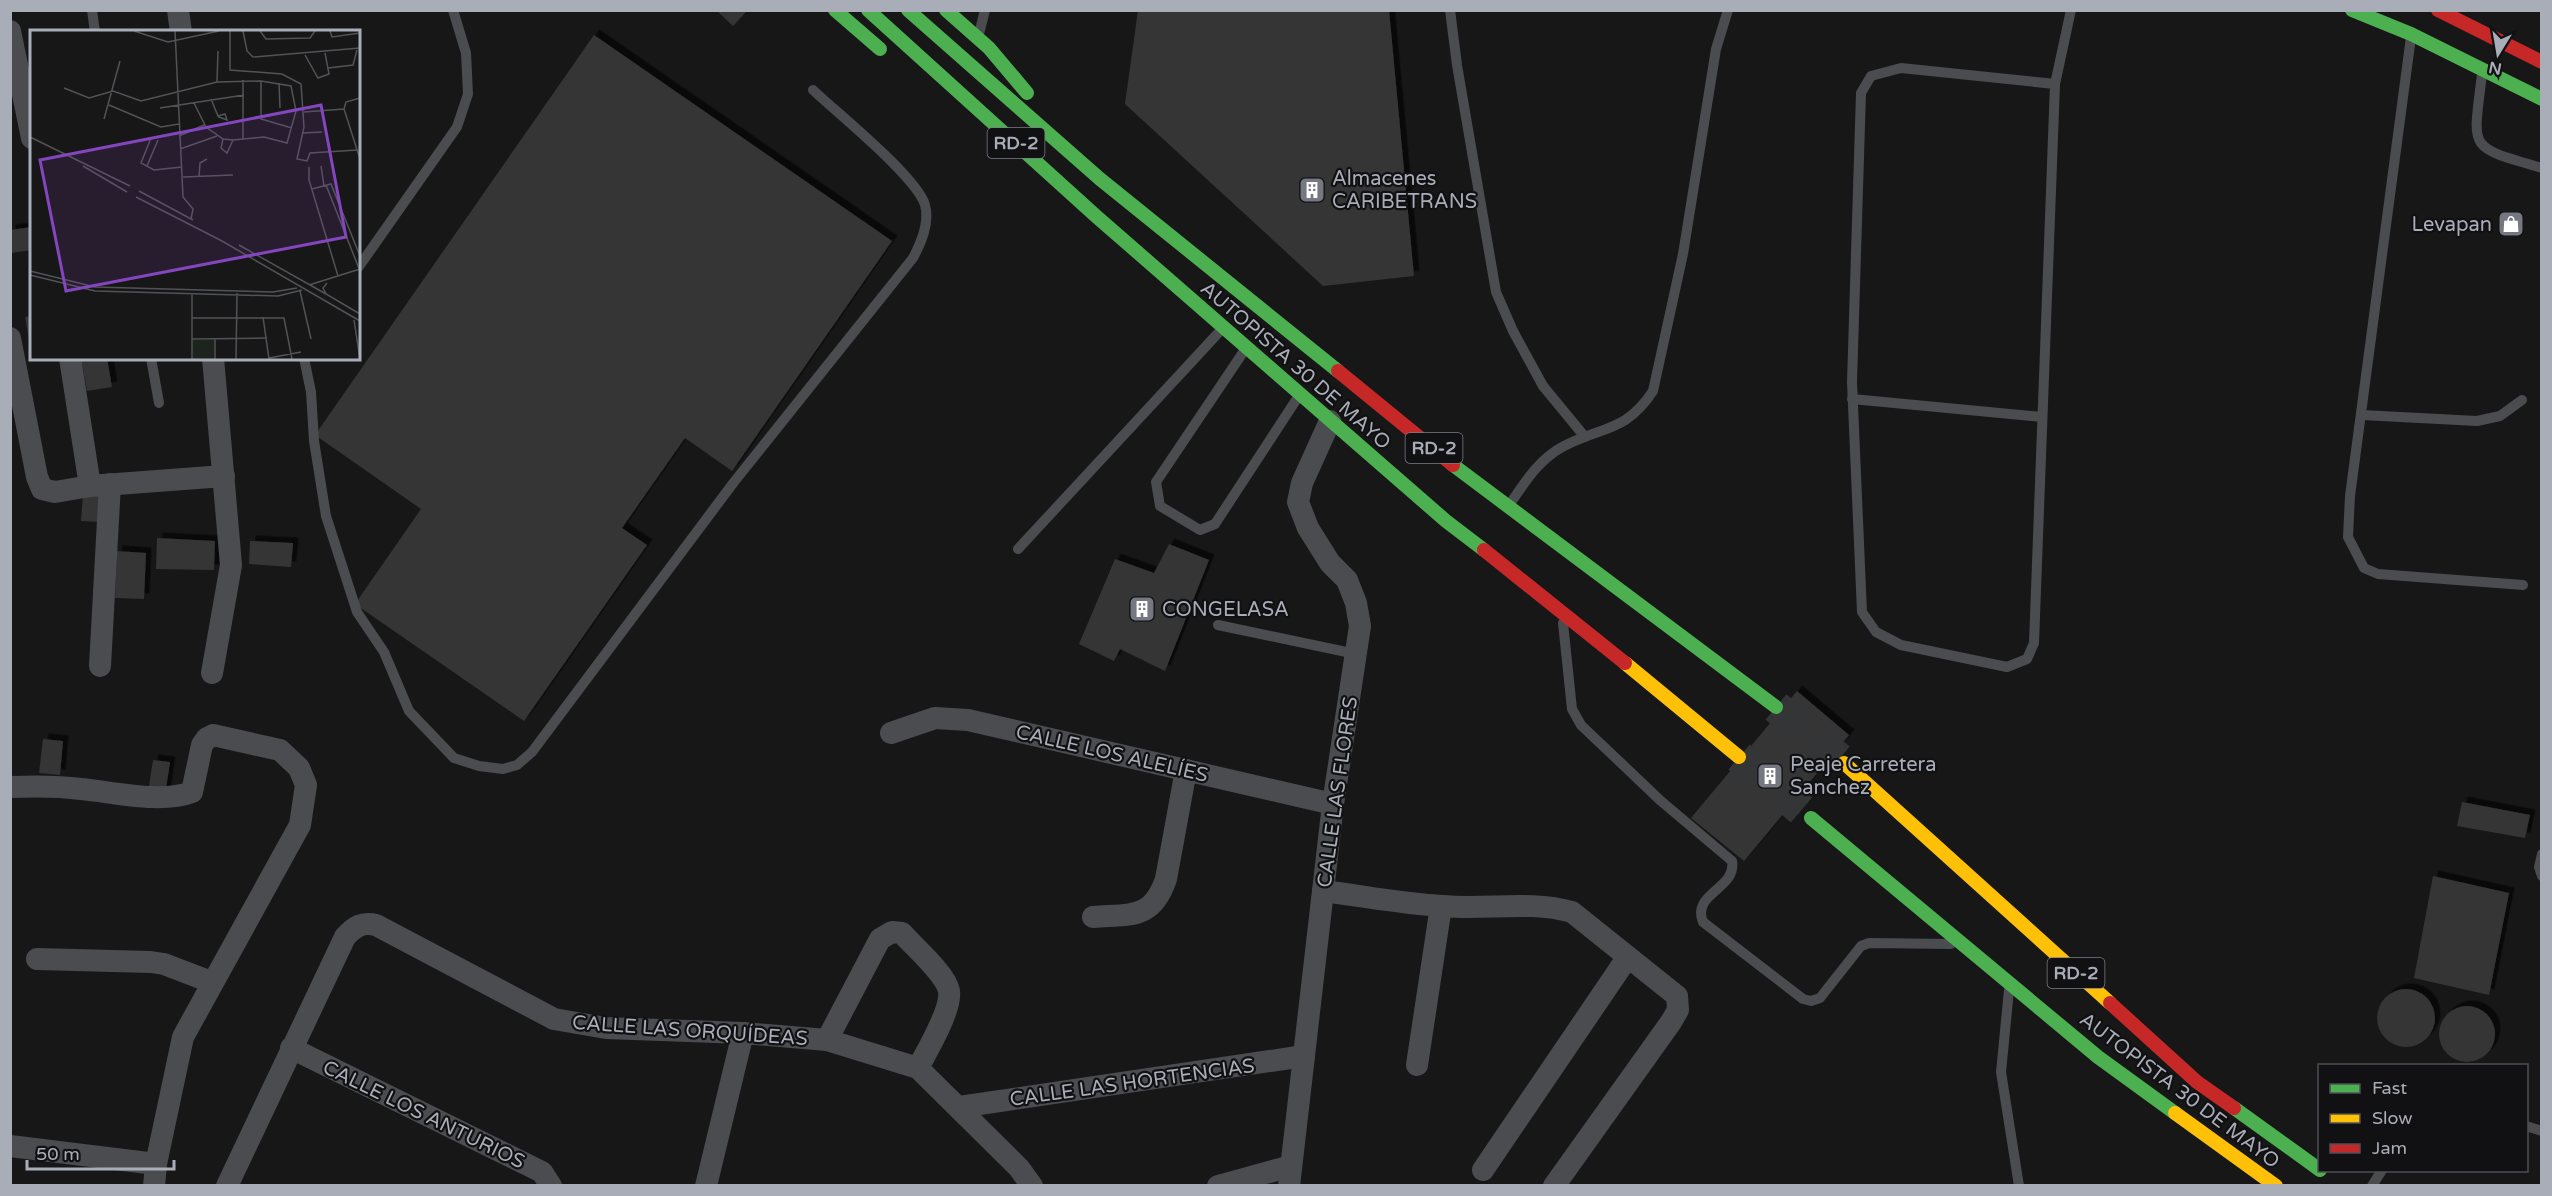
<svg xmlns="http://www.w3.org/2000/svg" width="2552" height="1196" viewBox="0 0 2552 1196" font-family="'Varela Round',sans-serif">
<defs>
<filter id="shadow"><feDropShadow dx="5.5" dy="-5.5" stdDeviation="0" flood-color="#0009"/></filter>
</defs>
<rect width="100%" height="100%" fill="#171717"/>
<g fill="#353536" filter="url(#shadow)">
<polygon points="716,10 748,10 733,26"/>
<polygon points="1138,10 1389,10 1414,276 1323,286 1125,104"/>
<polygon points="594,35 892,241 732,471 685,438 622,528 647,545 524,721 355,604 421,509 315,435"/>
<polygon points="32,227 32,250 11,253 10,230"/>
<polygon points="32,316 32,344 30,344 25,317"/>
<polygon points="81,358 107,358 112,387 87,391"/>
<polygon points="83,495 103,496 102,522 81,521"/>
<polygon points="157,538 215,541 214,570 156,569"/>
<polygon points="250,541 293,543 291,567 249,564"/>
<polygon points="1169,544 1209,560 1165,671 1120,649 1114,661 1079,644 1115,559 1154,573"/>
<polygon points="117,551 146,553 144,599 115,598"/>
<polygon points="1797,691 1849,735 1744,861 1691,818"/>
<polygon points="43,739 63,741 60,775 39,773"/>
<polygon points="153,760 170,762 165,795 148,792"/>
<polygon points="2462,802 2530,815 2525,838 2457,826"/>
<polygon points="2433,876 2509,893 2489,995 2414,978"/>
<circle cx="2406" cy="1018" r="29"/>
<circle cx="2467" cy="1034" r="28"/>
</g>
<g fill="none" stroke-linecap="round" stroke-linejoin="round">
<g stroke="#343537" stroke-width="33" stroke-dasharray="33 16" stroke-linecap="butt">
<polyline points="1776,707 1844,763"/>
<polyline points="1739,757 1811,818"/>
</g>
<g stroke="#4b4c50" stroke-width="10">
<polyline points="92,10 95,32"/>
<polyline points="1450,10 1457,65 1496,292 1513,331 1543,386 1585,437"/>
<polyline points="979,34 985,10"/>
<polyline points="2411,37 2350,496 2348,537 2364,568 2378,574 2523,585"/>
<path d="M2482,74C2473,151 2466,146 2542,168"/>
<polyline points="2055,84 1901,68 1871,76 1861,93 1852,382 1862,612 1876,632 1901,645 2007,667 2027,659 2034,643 2055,84 2071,10"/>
<polyline points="358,268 457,127 468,94 466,53 453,10"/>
<polyline points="1244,351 1156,482 1160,506 1200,530 1215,524 1298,397"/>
<polyline points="151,358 159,403"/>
<path d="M304,358L311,392L314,441L326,516L357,612L384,652L409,711L454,758L479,766L503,769L517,765L532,752L734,482L913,258C921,243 930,223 925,205C917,177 837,113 813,90"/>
<polyline points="1852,399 2042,417"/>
<polyline points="2362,415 2477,421 2500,416 2522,400"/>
<path d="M1510,504C1525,482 1539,459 1564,446C1603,426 1626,432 1653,391L1683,254L1716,49L1728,10"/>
<polyline points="1018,549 1221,330"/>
<path d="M1563,623L1572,709L1581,725L1661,801L1732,861C1737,889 1691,893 1703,922L1803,999L1811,1001L1820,998L1861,946L1869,943L1951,944"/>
<polyline points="1218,625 1356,654"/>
<polyline points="2542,854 2539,867 2542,876"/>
<polyline points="2009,990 2001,1072 2019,1186"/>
<polyline points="2526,1126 2542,1131"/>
<polyline points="2372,1186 2382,1170"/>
</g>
<g stroke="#4b4c50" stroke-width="22">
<polyline points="178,10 181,32"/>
<polyline points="10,31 32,138"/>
<polyline points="10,338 37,477 42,489 55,492 90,486 224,476"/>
<polyline points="70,358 90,486"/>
<polyline points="100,666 110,484"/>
<polyline points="212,673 231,565 213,358"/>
<polyline points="891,733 935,718 968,720 1333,804"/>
<path d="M10,787C33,786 58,786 81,789C114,792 161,804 192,792L202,745L207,738L213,735L280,750L299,768L306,785L300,825L183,1037L156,1164L154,1186"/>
<path d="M1323,891C1363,896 1403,904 1443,906C1486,910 1530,900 1572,912L1677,996L1678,1010L1671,1022L1554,1186"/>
<path d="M1093,917C1131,914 1152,920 1166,879L1186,770"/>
<polyline points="37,959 151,962 164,964 211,982"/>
<path d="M827,1040L880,939L892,932L902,933C914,947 946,974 949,991C952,1009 927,1051 918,1068"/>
<polyline points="291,1048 542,1172 551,1186"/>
<polyline points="1417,1065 1441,906"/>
<polyline points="959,1107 1304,1056"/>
<polyline points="10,1146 156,1164"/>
<polyline points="1483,1170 1627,958"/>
<path d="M227,1186L345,937C355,926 362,922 376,925L554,1019L606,1028L743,1033L827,1040L918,1068L1019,1168L1032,1186"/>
<polyline points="706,1186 743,1033"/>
<polyline points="1218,1186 1291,1166"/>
<polyline points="1289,1186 1333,804 1360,626 1356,603 1347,580 1330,563 1308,528 1298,502 1302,483 1330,421"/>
</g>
<g stroke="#4caf50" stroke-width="14">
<polyline points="835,10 880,49"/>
<polyline points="868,10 1097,217 1446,521 1484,550"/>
<polyline points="908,10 1100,179 1338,371"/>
<polyline points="946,10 989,48 1027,93"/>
<polyline points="2352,10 2411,34 2542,99"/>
<polyline points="1453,465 1776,707"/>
<polyline points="1811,818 2098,1057 2175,1113"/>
<polyline points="2234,1108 2320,1170"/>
</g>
<g stroke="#ffc107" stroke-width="14">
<polyline points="1625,663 1739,757"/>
<polyline points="1844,763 2110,1003"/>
<polyline points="2175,1113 2276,1186"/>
</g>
<g stroke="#c62828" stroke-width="14">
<polyline points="2438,10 2542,62"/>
<polyline points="1338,371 1453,465"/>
<polyline points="1484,550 1625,663"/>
<polyline points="2110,1003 2197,1082 2234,1108"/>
</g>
</g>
<defs>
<g id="building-square" transform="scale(1.35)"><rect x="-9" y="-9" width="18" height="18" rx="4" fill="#757880" stroke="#111113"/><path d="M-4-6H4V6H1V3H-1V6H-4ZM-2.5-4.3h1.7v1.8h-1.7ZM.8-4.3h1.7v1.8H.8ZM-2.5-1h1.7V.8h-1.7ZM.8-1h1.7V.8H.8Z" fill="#fff"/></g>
<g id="shop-square" transform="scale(1.35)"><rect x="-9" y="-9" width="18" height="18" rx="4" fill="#757880" stroke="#111113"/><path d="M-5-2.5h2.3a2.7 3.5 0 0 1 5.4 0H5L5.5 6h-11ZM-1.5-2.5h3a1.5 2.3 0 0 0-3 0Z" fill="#fff"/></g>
</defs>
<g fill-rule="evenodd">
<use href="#building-square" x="1312" y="190"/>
<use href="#shop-square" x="2511" y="224"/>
<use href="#building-square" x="1142" y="609"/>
<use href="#building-square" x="1770" y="776"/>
</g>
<g text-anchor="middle" stroke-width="4.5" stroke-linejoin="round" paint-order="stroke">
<g fill="#111113" stroke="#7b7e86" stroke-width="1.5">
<rect x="987.5" y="128" width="57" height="30" rx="4.5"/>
<rect x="1405.5" y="433" width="57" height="30" rx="4.5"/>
<rect x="2047.5" y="958" width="57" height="30" rx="4.5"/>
</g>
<g font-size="18" font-weight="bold" fill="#a8adb8">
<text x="1016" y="149">RD-2</text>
<text x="1434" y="454">RD-2</text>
<text x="2076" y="979">RD-2</text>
</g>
<g font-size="20" fill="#a8adb8" stroke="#111113" text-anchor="start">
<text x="1332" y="185">Almacenes<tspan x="1332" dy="23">CARIBETRANS</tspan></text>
<text x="2492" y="231" text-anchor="end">Levapan</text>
<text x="1162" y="616">CONGELASA</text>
<text x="1790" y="771">Peaje Carretera<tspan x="1790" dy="23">Sanchez</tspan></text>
</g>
<g font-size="20" fill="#a8adb8" stroke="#111113">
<text transform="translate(1296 365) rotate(41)" y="7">AUTOPISTA 30 DE MAYO</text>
<text transform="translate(1112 753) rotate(13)" y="7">CALLE LOS ALELÍES</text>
<text transform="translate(1337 792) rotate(-82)" y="7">CALLE LAS FLORES</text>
<text transform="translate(690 1030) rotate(4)" y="7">CALLE LAS ORQUÍDEAS</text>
<text transform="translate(1132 1082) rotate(-8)" y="7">CALLE LAS HORTENCIAS</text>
<text transform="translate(2180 1090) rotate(37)" y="7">AUTOPISTA 30 DE MAYO</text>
<text transform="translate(424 1114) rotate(26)" y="7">CALLE LOS ANTURIOS</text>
</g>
</g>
<g transform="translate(30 30)">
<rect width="330" height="330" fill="#171717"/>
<path d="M163,310H184V329H163Z" fill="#1d241e"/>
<path fill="none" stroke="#515357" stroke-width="1.5" d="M104,1L138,12L189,1M145,1L153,167L163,179L161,189M200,1V40L252,44L271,54L274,97L267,129L277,131L280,123L327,120M213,1L217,21L223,27L330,18M230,1L236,9L280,8L285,1M300,1L302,7L330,3M275,25L288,48L299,44L295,23M298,38L323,35L327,20M231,51V89L262,98M187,52L188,21M249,53L250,78M34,58L59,68L83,61L111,71L187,52L231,51L261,56L266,81L257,113L234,107L203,110L193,109L176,97L164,73M181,69L188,86L189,87L197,90L195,84L188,86M79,75L131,97L149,94M130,78L214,65M314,79L330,129M314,79L316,72L330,68M274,82L314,79M74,89L90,31M272,103L292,102M149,106L174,95M0,107L100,156M121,108L111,133L124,140L152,137M193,109L191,118L197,123L203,110M213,109V50M150,119L187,106M53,136L97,162M117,136L128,110M291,136L294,156M279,137V150L308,246M153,147L203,145M169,147L170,133L177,129M296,155L330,241M282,159L301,154L330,226M109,161L163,190M106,167L192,211L330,291M209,215L296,264M0,241L65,257L243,262L267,258M0,245L65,261L248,266L272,260M297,253L293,258L296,264L330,284M279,255L330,239M270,261L281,309M162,263V329M233,287L239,329M162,288H254L262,329M324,290L330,329M162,309L237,308M239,328L271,322M185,329V309M206,329L207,263"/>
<path fill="#8446be" fill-opacity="0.15" stroke="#8446be" stroke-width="3" d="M291,75L316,207L36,261L10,130Z"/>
<rect width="330" height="330" fill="none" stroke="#a8adb8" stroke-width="3"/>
</g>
<rect width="2552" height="1196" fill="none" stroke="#a8adb8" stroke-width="24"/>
<rect x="2318" y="1064" width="210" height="108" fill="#111113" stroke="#4d4f55" stroke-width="1.5"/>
<rect x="2330" y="1084" width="30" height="9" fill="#4caf50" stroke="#4d4f55" stroke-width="1.5"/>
<text x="2372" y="1094" font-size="18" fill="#a8adb8">Fast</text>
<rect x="2330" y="1114" width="30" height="9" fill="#ffc107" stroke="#4d4f55" stroke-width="1.5"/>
<text x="2372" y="1124" font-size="18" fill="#a8adb8">Slow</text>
<rect x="2330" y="1144" width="30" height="9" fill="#c62828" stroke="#4d4f55" stroke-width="1.5"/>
<text x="2372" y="1154" font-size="18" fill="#a8adb8">Jam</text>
<g transform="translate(2498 54) rotate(191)" stroke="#111113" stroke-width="4.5" paint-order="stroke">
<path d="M0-4.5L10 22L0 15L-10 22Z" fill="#a8adb8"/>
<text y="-9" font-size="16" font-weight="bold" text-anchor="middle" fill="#a8adb8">N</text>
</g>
<path d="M27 1160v9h147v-9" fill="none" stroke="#a8adb8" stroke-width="3"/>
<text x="36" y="1160" font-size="18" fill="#a8adb8" stroke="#111113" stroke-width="4.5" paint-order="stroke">50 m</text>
</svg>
